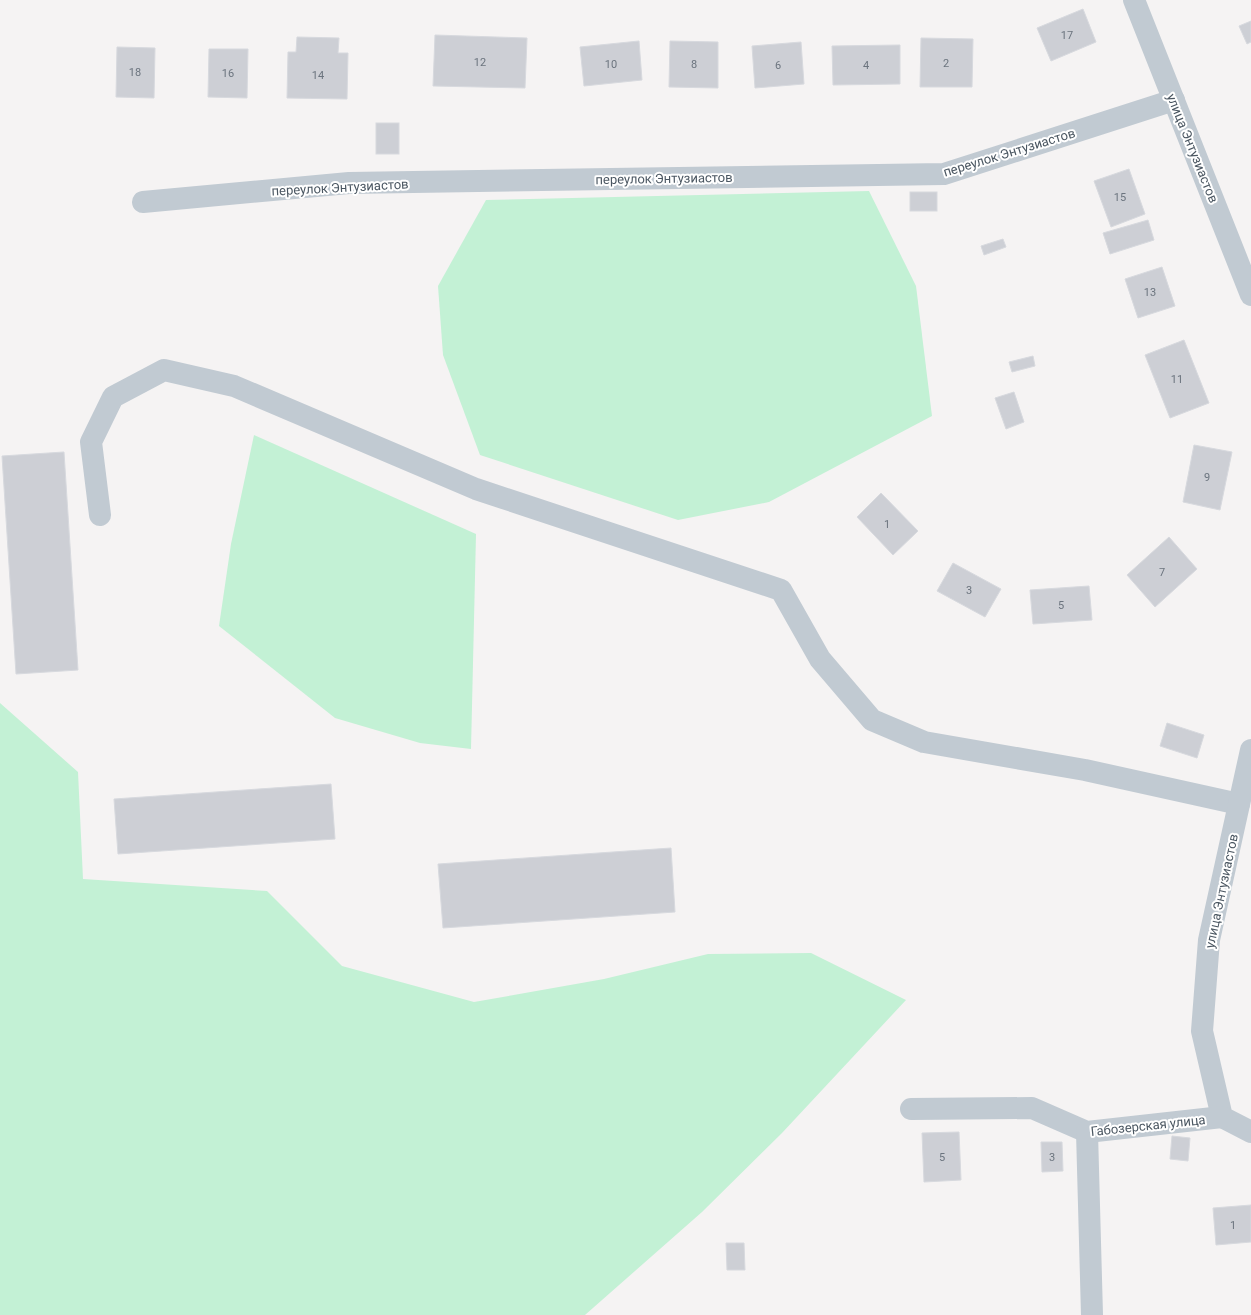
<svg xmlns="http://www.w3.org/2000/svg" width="1251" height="1315" viewBox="0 0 1251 1315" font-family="Roboto,sans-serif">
<rect width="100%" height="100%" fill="#f5f3f3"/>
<g fill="#c3f1d5">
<polygon points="869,191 916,286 932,416 769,502 678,520 480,455 443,355 438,286 486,200"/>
<polygon points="254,435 476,534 471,749 420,743 335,718 219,626 231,544"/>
<polygon points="0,703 78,772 83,879 267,891 342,966 474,1002 604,979 708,954 811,953 906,1000 782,1133 702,1212 585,1315 0,1315"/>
</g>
<g fill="#cdcfd5" stroke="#d7d9de">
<polygon points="1083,9 1096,42 1051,61 1037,28"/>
<polygon points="1251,21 1251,42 1247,44 1239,26"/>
<polygon points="435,35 527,38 525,88 433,86"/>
<polygon points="297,37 339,38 338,53 348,53 347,99 287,98 288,52 296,52"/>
<polygon points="921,38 973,39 972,87 920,87"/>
<polygon points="639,41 642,80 584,86 580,47"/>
<polygon points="670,41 718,42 718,88 669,87"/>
<polygon points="801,42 804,84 755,88 752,46"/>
<polygon points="900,45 900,84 833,85 832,46"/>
<polygon points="117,47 155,48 154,98 116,97"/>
<polygon points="209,49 248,49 247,98 208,97"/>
<rect x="376" y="123" width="23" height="31"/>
<polygon points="1129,169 1145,214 1111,227 1094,181"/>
<rect x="910" y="192" width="27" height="19"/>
<polygon points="1148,220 1154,240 1110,254 1103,233"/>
<polygon points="1003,239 1006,247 984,255 981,246"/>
<polygon points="1162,267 1175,306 1138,318 1125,279"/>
<polygon points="1184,340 1209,403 1170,418 1145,355"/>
<polygon points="1033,356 1035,366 1012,372 1009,362"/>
<polygon points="1014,392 1024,422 1006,429 995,398"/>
<polygon points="1194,445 1232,452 1220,510 1183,502"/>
<polygon points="64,452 78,670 16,674 2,456"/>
<polygon points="881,493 918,531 893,555 857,517"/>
<polygon points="1169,537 1197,569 1155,607 1127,575"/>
<polygon points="953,563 1001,589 985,617 937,591"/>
<polygon points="1089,586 1092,620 1033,624 1030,590"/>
<polygon points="1167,723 1204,735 1197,758 1160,746"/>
<polygon points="331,784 335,839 118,854 114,799"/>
<polygon points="671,848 675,912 443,928 438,864"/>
<polygon points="959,1132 961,1180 924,1182 922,1133"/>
<polygon points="1172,1136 1190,1138 1188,1161 1170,1159"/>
<polygon points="1041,1142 1062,1142 1063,1171 1042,1172"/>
<polygon points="1251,1205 1251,1242 1216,1245 1213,1208"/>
<polygon points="726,1243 744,1243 745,1270 727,1270"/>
</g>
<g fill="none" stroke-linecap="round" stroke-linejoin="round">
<g stroke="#c1cad2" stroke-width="22">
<polyline points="1134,0 1251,295"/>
<polyline points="143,202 349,183 944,174 1174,100"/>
<polyline points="100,515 91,442 113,397 164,370 234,386 476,489 781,590 820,659 872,720 924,742 1085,770 1239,804"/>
<polyline points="1251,750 1209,940 1202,1031 1222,1117 1251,1132"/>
<polyline points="911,1109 1032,1108 1087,1132 1222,1117"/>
<polyline points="1087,1132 1092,1315"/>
</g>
</g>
<g text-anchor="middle" stroke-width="4" stroke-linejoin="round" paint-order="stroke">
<g font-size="11" fill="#6b747e">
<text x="1067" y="39">17</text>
<text x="480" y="66">12</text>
<text x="946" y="67">2</text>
<text x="611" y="68">10</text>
<text x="694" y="68">8</text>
<text x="778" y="69">6</text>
<text x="866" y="69">4</text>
<text x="135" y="76">18</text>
<text x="228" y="77">16</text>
<text x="318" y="79">14</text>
<text x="1120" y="201">15</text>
<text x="1150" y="296">13</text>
<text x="1177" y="383">11</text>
<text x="1207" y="481">9</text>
<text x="887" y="528">1</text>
<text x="1162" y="576">7</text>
<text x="969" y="594">3</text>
<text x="1061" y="609">5</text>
<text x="942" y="1161">5</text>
<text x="1052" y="1161">3</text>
<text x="1233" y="1229">1</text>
</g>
<g font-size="13" fill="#4a5661" stroke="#fff">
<text transform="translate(1193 148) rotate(68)" y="5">улица Энтузиастов</text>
<text transform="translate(1009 152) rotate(-17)" y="5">переулок Энтузиастов</text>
<text transform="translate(664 178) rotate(-1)" y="5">переулок Энтузиастов</text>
<text transform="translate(340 187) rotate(-3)" y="5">переулок Энтузиастов</text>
<text transform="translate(1221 891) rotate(-78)" y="5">улица Энтузиастов</text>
<text transform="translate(1148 1125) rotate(-6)" y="5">Габозерская улица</text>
</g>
</g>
</svg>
